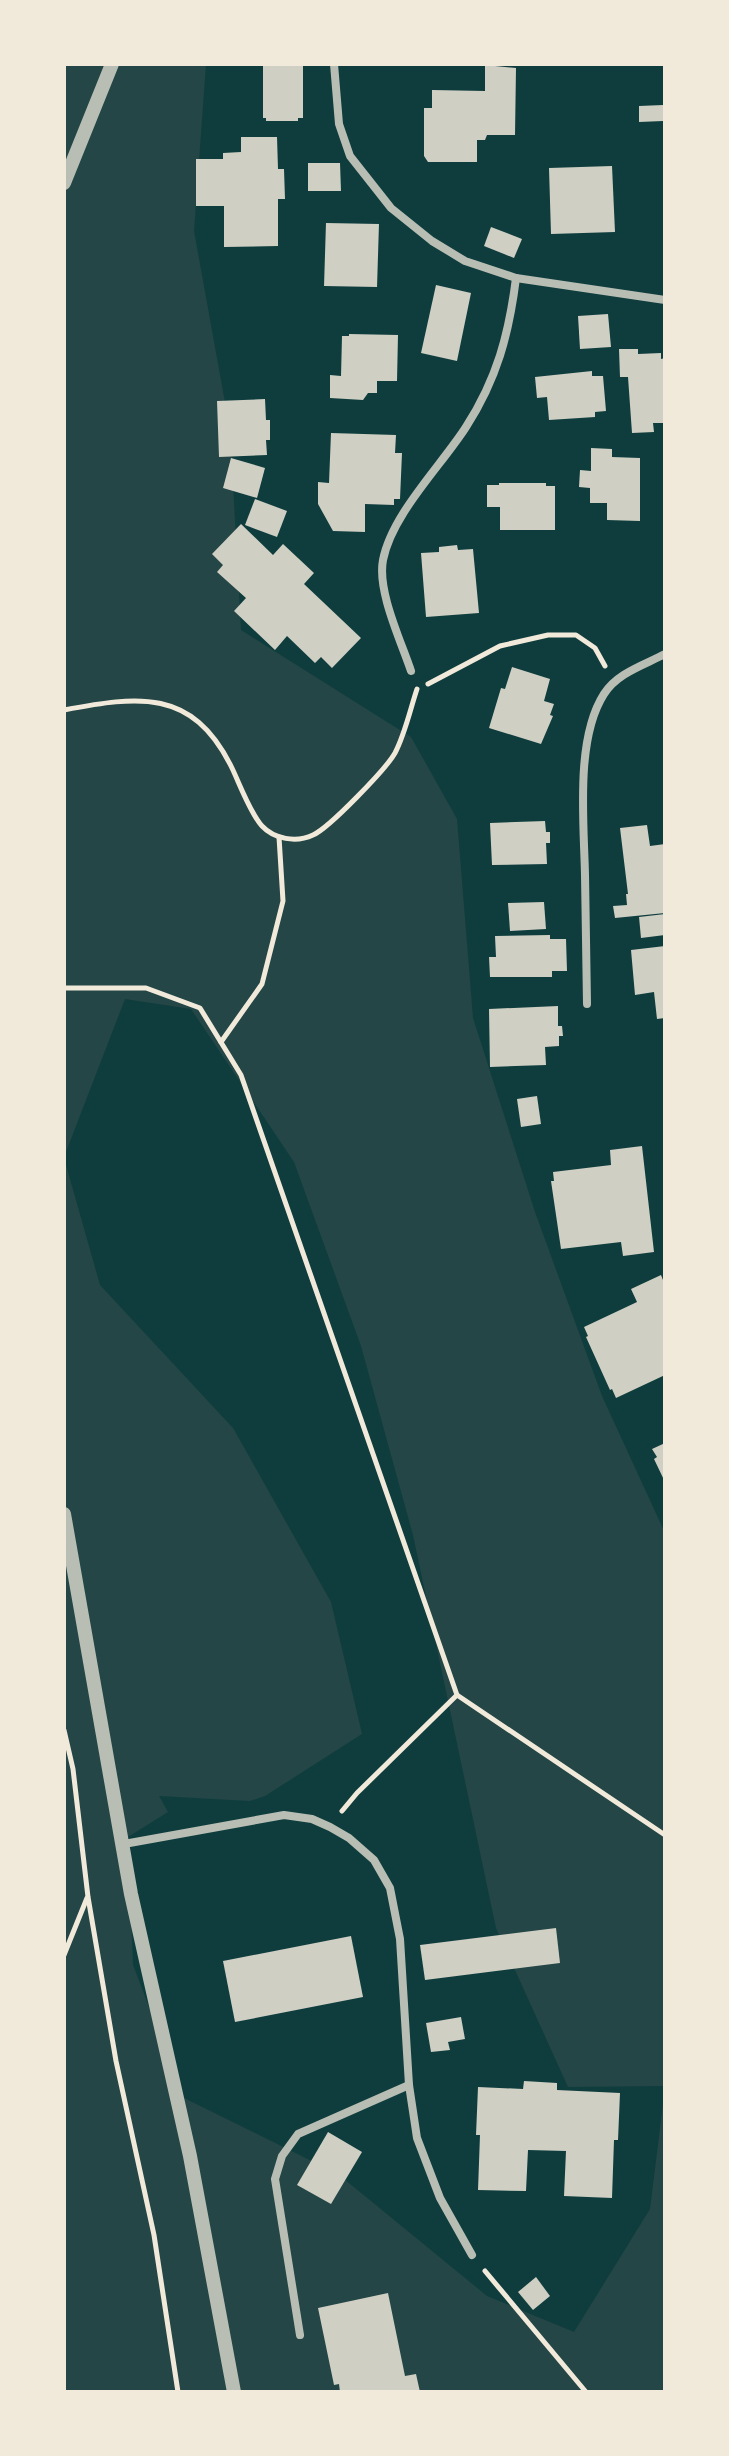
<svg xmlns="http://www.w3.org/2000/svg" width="729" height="2456" viewBox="0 0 729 2456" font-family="'PT Sans Narrow',sans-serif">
<rect width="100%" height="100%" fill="#0f3d3e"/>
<g fill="#244646">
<polygon points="64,64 206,64 194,231 230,430 241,630 411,737 457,819 473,1018 535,1212 602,1396 665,1533 665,2086 568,2087 496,1928 413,1535 361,1346 294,1162 191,1009 125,999 64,1157"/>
<polygon points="64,1158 100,1285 233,1428 331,1602 362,1734 265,1796 250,1801 159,1796 168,1812 128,1837 133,1965 184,2098 338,2174 487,2296 574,2332 650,2209 665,2088 665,2392 64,2392"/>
</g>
<g fill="#cfcfc3">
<polygon points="263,64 303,64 303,118 298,118 298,121 266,121 266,118 263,118"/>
<polygon points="485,65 516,68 515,135 487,135 485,140 477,140 477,162 428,162 424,156 424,108 432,108 432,90 485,91"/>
<polygon points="663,105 663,121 639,122 639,106"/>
<polygon points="241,137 277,137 278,169 284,169 285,199 278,199 278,246 224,247 224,206 196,206 196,159 223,159 223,153 241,152"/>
<polygon points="308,163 340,163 341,191 308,191"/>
<polygon points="612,166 615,232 551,234 549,168"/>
<polygon points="326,223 379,224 377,287 324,286"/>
<polygon points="491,227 522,239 514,258 484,246"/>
<polygon points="436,285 471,293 457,361 421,353"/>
<polygon points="608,314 611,347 580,349 578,316"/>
<polygon points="349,334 398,335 397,381 377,381 377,393 368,393 363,400 330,398 330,375 341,376 342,336 349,336"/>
<polygon points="619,349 638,349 638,354 661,353 661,359 665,358 665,423 653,423 654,432 632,433 628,377 620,377"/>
<polygon points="592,371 592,376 603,376 606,411 595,412 595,417 549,420 547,397 537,398 535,377"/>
<polygon points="265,399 266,420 270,420 270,440 266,440 267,455 219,457 217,401"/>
<polygon points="331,433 396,435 395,453 402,453 400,499 394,499 394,505 365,504 365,532 333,531 318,504 318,482 329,483"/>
<polygon points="591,448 612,449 612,457 640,458 640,521 607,520 607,503 590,503 590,488 579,487 580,470 591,471"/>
<polygon points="231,458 265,468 257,498 223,488"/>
<polygon points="499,483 546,483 546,486 555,486 555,530 500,530 500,507 487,507 487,485 499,485"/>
<polygon points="255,499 287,511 277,537 245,525"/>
<polygon points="241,524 273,555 283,544 314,573 304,584 361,638 332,668 321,657 315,663 287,636 275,650 234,611 246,598 217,572 223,565 212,554"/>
<polygon points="457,545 458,550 473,549 479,613 426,617 421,553 439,552 439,547"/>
<polygon points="512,667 550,679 544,701 554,704 550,715 553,716 541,744 489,728 501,688 505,689"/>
<polygon points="545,821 546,832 550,832 550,843 546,843 547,864 492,865 490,823"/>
<polygon points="647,825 650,846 665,844 665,913 615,918 613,906 627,905 626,894 628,894 620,828"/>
<polygon points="544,902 546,929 510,931 508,903"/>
<polygon points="665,914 665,935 641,938 639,917"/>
<polygon points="550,935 550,939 566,939 567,971 552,971 552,977 490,977 489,957 496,957 495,936"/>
<polygon points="665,946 665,1018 657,1019 654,992 635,995 631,950"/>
<polygon points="558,1006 558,1026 562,1026 563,1036 559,1036 559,1046 545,1047 546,1065 490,1067 489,1009"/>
<polygon points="537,1096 541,1124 521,1127 517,1099"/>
<polygon points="642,1146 654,1252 623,1256 621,1242 561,1249 551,1181 554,1181 553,1172 611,1165 610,1150"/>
<polygon points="661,1275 665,1285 665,1375 616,1398 612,1389 610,1390 586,1337 588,1336 584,1327 637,1302 631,1289"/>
<polygon points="665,1443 665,1482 654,1459 657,1457 652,1449"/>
<polygon points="556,1928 560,1963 425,1980 420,1945"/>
<polygon points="351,1936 363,1997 235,2022 223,1961"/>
<polygon points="461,2017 465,2039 448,2042 450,2050 431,2052 426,2023"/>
<polygon points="524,2081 557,2083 557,2090 620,2093 618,2140 614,2140 612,2198 564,2196 566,2151 528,2150 526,2191 478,2190 480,2135 476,2135 478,2087 523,2089"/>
<polygon points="328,2132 362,2152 331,2204 297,2185"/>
<polygon points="536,2277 550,2296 533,2310 518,2292"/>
<polygon points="388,2293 405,2376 416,2374 420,2392 340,2392 339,2384 334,2385 318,2308"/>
</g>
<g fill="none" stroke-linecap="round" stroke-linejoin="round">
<g stroke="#f1e9da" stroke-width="5">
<polyline points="428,684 500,646 548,635 576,635 595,648 605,666"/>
<path d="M64,710C138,696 192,688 231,766C239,782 250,813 262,826C274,839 296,843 313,835C329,828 386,769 395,753C405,734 410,710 417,689"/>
<polyline points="64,988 146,988 200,1008 241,1075 457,1695 665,1835"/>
<polyline points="221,1042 262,984 283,901 279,837"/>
<polyline points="64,1730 73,1769 88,1897 116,2061 154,2235 178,2392"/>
<polyline points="342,1811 357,1793 457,1695"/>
<polyline points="64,1955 87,1898"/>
<polyline points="485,2271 586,2392"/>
</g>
<g stroke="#b8beb3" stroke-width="8">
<polyline points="334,64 339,124 350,156 391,208 432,241 465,261 516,278 665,300"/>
<path d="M411,671C401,641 377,591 383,560C392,514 441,466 466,427C497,379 509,334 516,278"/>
<path d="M587,1004C586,961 586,918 585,875C584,823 575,739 604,694C617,673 644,665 665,654"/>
<polyline points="124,1844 284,1815 312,1819 330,1827 349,1838 374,1860 390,1888 400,1939 409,2085 417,2138 440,2198 472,2255"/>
<polyline points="300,2335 275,2179 282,2156 298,2134 409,2085"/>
</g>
<g stroke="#b8beb3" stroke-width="14">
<polyline points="64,183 112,64"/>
<polyline points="64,1514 131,1894 190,2156 234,2392"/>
</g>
</g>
<rect width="729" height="2456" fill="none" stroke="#f1e9da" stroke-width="132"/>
</svg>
